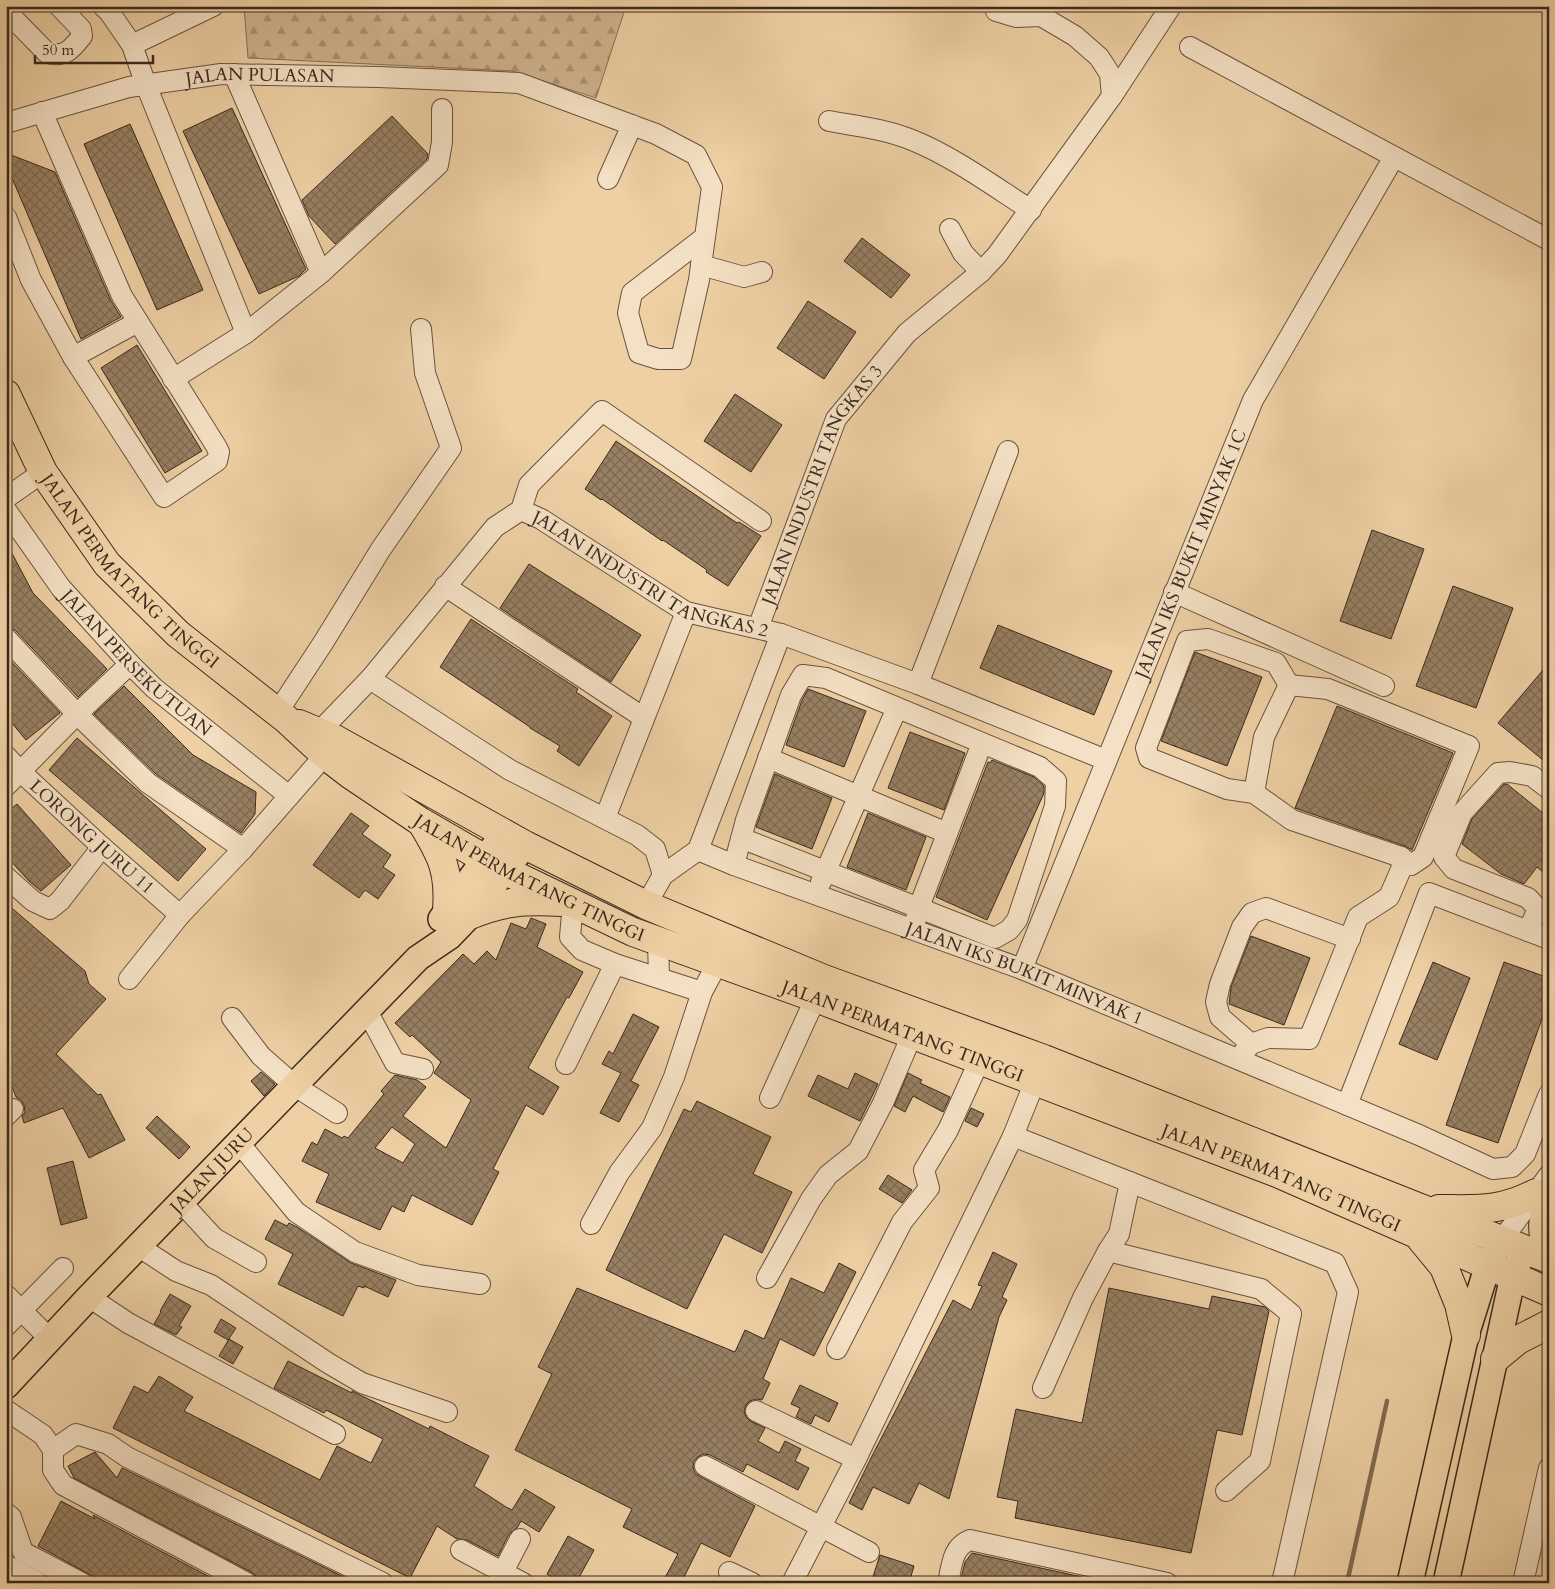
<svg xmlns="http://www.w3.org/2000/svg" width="1555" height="1589" viewBox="0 0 1555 1589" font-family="Cardo,serif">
<defs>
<pattern id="forest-firs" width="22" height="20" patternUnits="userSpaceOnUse" patternTransform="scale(1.25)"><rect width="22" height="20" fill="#d0b48d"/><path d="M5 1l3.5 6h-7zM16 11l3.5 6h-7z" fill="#aa9272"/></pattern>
<pattern id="building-cross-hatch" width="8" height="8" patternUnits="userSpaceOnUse" patternTransform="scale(1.25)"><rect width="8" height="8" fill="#988063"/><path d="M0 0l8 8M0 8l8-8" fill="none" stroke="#7d6951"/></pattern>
</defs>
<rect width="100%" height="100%" fill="#eed0a4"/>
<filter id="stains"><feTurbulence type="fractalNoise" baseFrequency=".004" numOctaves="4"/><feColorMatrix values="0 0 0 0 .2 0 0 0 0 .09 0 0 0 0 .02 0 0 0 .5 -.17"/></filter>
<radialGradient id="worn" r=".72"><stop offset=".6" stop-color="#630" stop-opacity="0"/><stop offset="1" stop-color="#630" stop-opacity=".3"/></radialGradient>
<polygon fill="url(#forest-firs)" stroke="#866e54" points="244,6 626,6 596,98 512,71 248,58"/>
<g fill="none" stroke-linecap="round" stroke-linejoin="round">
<polyline stroke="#826b52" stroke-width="4.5" points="1347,1583 1387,1401"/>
</g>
<g fill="url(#building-cross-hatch)" stroke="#3b291c" fill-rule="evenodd">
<polygon points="232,108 306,269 299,276 259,294 183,131"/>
<polygon points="392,116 428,154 427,159 335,244 309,216 302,200"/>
<polygon points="130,124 203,290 157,310 84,144"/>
<polygon points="6,153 55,172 111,301 121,317 81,339 6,164"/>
<polygon points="862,238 910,275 891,298 844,261"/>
<polygon points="808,301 856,332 824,379 777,348"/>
<polygon points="137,345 202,451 165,473 101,368"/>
<polygon points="735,394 782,425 751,472 704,441"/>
<polygon points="616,441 737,523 739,522 761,536 728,586 706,572 707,570 663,540 662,541 602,499 601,500 585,489"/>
<polygon points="1372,530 1424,549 1391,639 1340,621"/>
<polygon points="6,542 33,593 107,669 78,697 15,630 6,626"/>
<polygon points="529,564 641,635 611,682 500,608"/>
<polygon points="1453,586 1513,608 1476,708 1416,686"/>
<polygon points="471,619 578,689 576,692 612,716 579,766 557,751 560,746 530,728 530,727 440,667"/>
<polygon points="998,625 1112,671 1094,715 980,668"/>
<polygon points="1195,652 1262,677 1227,766 1161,741"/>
<polygon points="6,656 60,713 26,740 6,716"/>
<polygon points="1549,663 1549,765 1498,723"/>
<polygon points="124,686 193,755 256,792 255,814 241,833 156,774 94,714"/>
<polygon points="808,689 866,711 844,767 786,745 802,700"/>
<polygon points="1337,706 1453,753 1412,850 1405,846 1295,808"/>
<polygon points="910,732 965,753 944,810 888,788"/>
<polygon points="77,738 206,849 178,881 49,770"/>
<polygon points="992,760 1034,777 1044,786 1044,793 987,920 936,897 988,762 990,763"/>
<polygon points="775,774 832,798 812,849 756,827"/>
<polygon points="1504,784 1507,784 1549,818 1549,877 1537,867 1524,884 1501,874 1462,844 1472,819"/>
<polygon points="17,804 71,865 41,891 29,881 6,856 6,813"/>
<polygon points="351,813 369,826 362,834 391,855 383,867 395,875 378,899 365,890 359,898 313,865"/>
<polygon points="868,813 926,837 906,890 847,867"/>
<polygon points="6,903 85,971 89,984 106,999 56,1054 98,1095 101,1094 125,1140 89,1158 63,1108 24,1123 22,1116 25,1112 24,1105 21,1100 16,1097 6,1070"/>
<path d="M531,918L546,924L537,947L583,972L569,998L567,997L528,1068L559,1087L543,1115L526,1105L493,1169L499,1172L472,1225L412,1195L404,1212L392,1206L380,1230L316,1202L329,1174L302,1161L312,1142L317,1145L325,1129L342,1138L344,1136L348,1138L384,1094L381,1091L395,1075L417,1080L426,1087L403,1116L446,1148L471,1100L434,1073L441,1062L412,1035L410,1037L395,1023L463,954L474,964L487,951L496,960L511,923L526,929ZM392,1127L415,1144L403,1163L375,1148Z"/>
<polygon points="1251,936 1310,958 1284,1025 1229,1004 1231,987"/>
<polygon points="1433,962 1470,978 1437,1060 1399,1044"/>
<polygon points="1504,962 1549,978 1549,999 1498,1143 1446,1125"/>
<polygon points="633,1014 659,1027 631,1081 639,1085 619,1122 600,1113 621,1073 602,1064 609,1051 613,1054"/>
<polygon points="261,1072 275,1084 264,1096 251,1081"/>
<polygon points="855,1073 878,1084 860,1121 808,1096 818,1075 848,1089"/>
<polygon points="908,1073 922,1080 920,1083 950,1097 943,1112 913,1096 905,1112 894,1106"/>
<polygon points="697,1101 771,1137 753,1174 792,1192 762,1253 724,1234 687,1309 606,1270 684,1109 691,1112"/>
<polygon points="971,1108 984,1114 977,1127 965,1121"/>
<polygon points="157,1116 190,1147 179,1159 146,1128"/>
<polygon points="73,1161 87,1218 61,1225 47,1168"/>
<polygon points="888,1175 912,1190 902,1203 879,1189"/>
<polygon points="275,1220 287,1226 289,1223 297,1227 351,1263 396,1280 388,1297 364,1286 364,1288 358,1286 343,1316 278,1284 293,1254 265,1239"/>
<polygon points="993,1252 1017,1264 1002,1297 1007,1300 999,1317 949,1499 919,1483 909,1504 873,1487 862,1510 849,1503 871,1458 953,1300 971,1310 982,1286 978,1285"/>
<polygon points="839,1263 856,1272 814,1356 780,1339 763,1379 770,1383 762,1400 756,1399 750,1401 746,1405 744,1411 746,1417 750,1421 765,1428 758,1441 779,1453 785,1441 801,1449 795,1461 809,1468 798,1490 747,1464 743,1472 710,1455 704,1454 699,1456 694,1461 693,1467 695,1473 699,1476 755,1506 730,1557 701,1543 681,1583 662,1583 678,1554 623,1527 632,1509 515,1450 552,1374 538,1367 577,1288 735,1352 745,1330 764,1339 791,1278 824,1293"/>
<polygon points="1109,1288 1209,1309 1212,1296 1265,1307 1269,1311 1242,1435 1217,1430 1191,1553 1015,1518 1018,1501 997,1497 1016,1409 1082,1423"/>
<polygon points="170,1294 191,1306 179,1326 182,1327 176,1335 154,1324 161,1312 160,1311"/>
<polygon points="221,1319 236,1328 228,1340 214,1332"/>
<polygon points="229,1339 243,1347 233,1364 219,1356"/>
<polygon points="288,1361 352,1393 352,1391 429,1429 430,1426 489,1456 474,1486 506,1507 512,1510 525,1489 555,1507 539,1532 521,1521 517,1528 509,1534 498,1556 467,1540 457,1539 437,1526 410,1578 113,1428 134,1386 148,1393 159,1376 193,1397 184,1411 320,1480 337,1446 371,1463 383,1439 326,1410 324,1413 274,1388"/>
<polygon points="800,1385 838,1403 829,1422 815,1415 811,1424 796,1417 800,1408 791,1404"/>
<polygon points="95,1452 117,1478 122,1468 356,1583 259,1583 257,1577 253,1573 74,1478 68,1466"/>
<polygon points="61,1501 95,1519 93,1515 221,1583 107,1583 89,1574 38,1546"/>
<polygon points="568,1536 594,1550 576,1583 563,1583 547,1574"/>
<polygon points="972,1553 1091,1579 1091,1583 960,1583 965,1562"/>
<polygon points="880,1555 914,1566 909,1583 871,1583"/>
</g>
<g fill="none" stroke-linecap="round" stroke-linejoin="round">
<g stroke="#68533e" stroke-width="22">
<g id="minor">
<polyline points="103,6 110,13 132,45 146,85 246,333"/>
<polyline points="996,6 996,11 1016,17 1041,16 1075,36 1099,57 1110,74 1112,96"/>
<path d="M6,11L47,53C65,58 72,49 82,36L81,29L59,6"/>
<polyline points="132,45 213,6"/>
<polyline points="1190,47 1549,240"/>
<polyline points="234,74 321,273"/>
<path d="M829,121C857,126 885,129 912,140C954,157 993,186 1031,210"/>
<path id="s1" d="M6,123L129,87L221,74L379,77L519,83L656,134L696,155L712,187L699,280L681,359H658L639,353L628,313L632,293L705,237"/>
<polyline points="608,179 632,125"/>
<polyline points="6,217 31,280 73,357 164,497 217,461 219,452 216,446 122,296 42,112"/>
<polyline points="950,229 963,253 981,272"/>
<polyline points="701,265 744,277 762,272"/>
<polyline points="73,357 138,322"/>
<polyline points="173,379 246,333 321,273 438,165 442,142 442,109"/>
<polyline points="6,498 43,472"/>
<path id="s2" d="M6,510L61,588L130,664L154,688L289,796"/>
<path id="s3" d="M521,510L541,519L686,612L781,634L918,684L1106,760"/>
<polyline points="445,586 644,718"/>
<polyline points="1174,592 1384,686"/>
<path id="s4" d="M758,628L836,419L907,333L981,272L997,255L1112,96L1171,6"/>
<polyline points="6,638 77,714 148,783 243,849"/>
<polyline points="370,679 510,770 637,835 655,849 663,875"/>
<polyline points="918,684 1008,451"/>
<polyline points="1289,685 1276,663 1208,639 1187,641 1146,748 1149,758 1227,789 1254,793 1292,820 1401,857"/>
<polyline points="277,713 323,643 381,549 451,448 425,373 421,329"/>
<polyline points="319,732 370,679 495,527 521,510 529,485 602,411 761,521"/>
<path id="s5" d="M6,756L21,772L102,847L180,915"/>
<polyline points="768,758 947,833"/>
<polyline points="6,786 77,714 130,664"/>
<polyline points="1254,793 1264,737 1289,685"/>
<polyline points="605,818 686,612"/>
<path id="s6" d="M698,850L734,865L1022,969L1419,1135L1493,1169L1512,1167L1525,1154L1549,1094"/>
<polyline points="734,865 746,820 791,695 803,675 826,678 1040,767 1056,781 1055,806 1017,920 1009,930 995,938 741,838"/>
<polyline points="6,877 33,901 50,909 60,901 102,847"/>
<polyline points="821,882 897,708"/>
<polyline points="573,902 570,937 582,950 615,964 702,992"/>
<polyline points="646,905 663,875 698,850 781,634"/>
<polyline points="916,919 919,907 982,743"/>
<polyline points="1528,931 1538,909 1528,898 1454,869 1444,857 1462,813 1498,773 1510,772 1532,776 1549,789"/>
<polyline points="658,941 659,977"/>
<path id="s7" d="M1022,969L1253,400L1394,157"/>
<polyline points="129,979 180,915 243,849 325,755"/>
<polyline points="367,1011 395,1063 423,1069"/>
<polyline points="232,1018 261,1056 295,1086 337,1113"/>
<polyline points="1251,1044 1220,1017 1216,1002 1220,984 1242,927 1252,913 1266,908 1350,939"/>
<polyline points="1238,1059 1251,1044 1268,1038 1309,1039 1358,917 1389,897 1402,867 1401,857 1411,865 1423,857 1469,746 1328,689 1289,685"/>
<polyline points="566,1064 615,964"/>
<polyline points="770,1098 821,986"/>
<polyline points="1347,1105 1429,893 1549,939"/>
<polyline points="6,1116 13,1109"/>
<polyline points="1013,1136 1335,1263 1348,1292 1282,1583"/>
<polyline points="239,1143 296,1212 355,1252 418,1275 480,1284"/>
<polyline points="181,1202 214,1238 256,1262"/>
<polyline points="591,1224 619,1173 652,1128 674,1077 702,992 717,964"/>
<polyline points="1502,1240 1549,1175"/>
<polyline points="138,1246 176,1271 211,1285 328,1363 362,1383 447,1412"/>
<polyline points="1108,1251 1261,1289 1291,1314 1260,1461 1226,1491"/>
<polyline points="767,1278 811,1199 828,1175 858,1151 883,1103 917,1023"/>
<polyline points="6,1295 50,1339"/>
<polyline points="89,1297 128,1323 335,1434"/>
<polyline points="6,1326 63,1268"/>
<polyline points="837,1349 902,1222 929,1188 924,1170 948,1130 985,1048"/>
<polyline points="1043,1388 1083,1298 1108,1251 1119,1234 1130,1182"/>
<polyline points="6,1410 43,1435 53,1450 53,1470 63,1485 247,1583"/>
<polyline points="756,1411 856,1459"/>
<polyline points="53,1450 76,1434 108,1444 127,1457 383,1583"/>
<polyline points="705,1466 869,1552"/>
<polyline points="6,1513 11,1517 23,1552 82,1583"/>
<polyline points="461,1550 523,1583"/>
<polyline points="6,1565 39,1583"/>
<polyline points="503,1572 520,1539"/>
<polyline points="729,1572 752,1583"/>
<polyline points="792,1583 856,1459 1013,1136 1040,1069"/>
<path d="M948,1583C952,1565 952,1547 970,1540L1167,1583"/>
<polyline points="1523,1583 1549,1468"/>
</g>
</g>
<g stroke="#3b291c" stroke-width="28">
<g id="major">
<polyline points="441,919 503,834"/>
<path id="s8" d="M6,1386L89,1297L418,958L449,937L470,915L525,845"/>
<polyline points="1410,1583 1466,1335 1488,1265 1497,1249"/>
<polyline points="1446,1583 1513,1276 1524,1249"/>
</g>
</g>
<g stroke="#3b291c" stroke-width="30">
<g id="highway">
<path id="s9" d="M6,394L43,472L107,564L178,634L286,719L325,755L351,775L421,822L506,871L633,932L816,998L1277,1173L1549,1292"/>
<polyline points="299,724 335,739 525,845 646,905 824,979 1044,1059 1549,1259"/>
<path d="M422,823C442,856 450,871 447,911"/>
<path d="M470,915C504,901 525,900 562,902"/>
<path d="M1547,1203C1543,1219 1540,1233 1549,1249"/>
<path d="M1439,1209C1478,1209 1499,1212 1536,1193"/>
<polyline points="1421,1239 1444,1267 1459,1304 1466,1335"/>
<polyline points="1495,1359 1518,1340 1549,1324"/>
</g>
</g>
<use href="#minor" stroke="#f4e0c4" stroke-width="20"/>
<use href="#major" stroke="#eed0a4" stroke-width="25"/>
<use href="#highway" stroke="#eed0a4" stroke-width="28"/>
</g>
<g text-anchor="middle" stroke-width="4" stroke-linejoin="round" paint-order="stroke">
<g font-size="18" fill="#3b291c" stroke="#f4e0c4">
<text dy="6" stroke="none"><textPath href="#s1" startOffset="260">JALAN PULASAN</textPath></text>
<text dy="6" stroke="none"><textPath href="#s4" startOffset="158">JALAN INDUSTRI TANGKAS 3</textPath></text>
<text dy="6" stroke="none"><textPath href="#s7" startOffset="448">JALAN IKS BUKIT MINYAK 1C</textPath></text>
<text dy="6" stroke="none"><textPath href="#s9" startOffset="219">JALAN PERMATANG TINGGI</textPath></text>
<text dy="6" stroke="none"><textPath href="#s3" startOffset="146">JALAN INDUSTRI TANGKAS 2</textPath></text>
<text dy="6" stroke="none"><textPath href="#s2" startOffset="202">JALAN PERSEKUTUAN</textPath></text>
<text dy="6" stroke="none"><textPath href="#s5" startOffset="118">LORONG JURU 11</textPath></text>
<text dy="6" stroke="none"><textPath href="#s9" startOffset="728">JALAN PERMATANG TINGGI</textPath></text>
<text dy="6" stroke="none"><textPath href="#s6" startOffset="349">JALAN IKS BUKIT MINYAK 1</textPath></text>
<text dy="6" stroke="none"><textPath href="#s9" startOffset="1132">JALAN PERMATANG TINGGI</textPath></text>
<text dy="6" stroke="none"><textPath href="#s8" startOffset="298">JALAN JURU</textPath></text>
<text dy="6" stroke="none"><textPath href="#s9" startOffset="1538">JALAN PERMATANG TINGGI</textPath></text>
</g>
</g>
<rect width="1555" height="1589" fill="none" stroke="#eed0a4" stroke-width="25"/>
<rect x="8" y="8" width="1540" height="1574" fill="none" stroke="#3b291c" stroke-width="2.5"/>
<rect x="12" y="12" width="1530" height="1564" fill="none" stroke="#3b291c"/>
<path d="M35 55v8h118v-8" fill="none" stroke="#3b291c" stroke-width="2.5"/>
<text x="42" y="55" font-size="15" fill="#3b291c" stroke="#f4e0c4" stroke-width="4" paint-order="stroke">50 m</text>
<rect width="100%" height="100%" filter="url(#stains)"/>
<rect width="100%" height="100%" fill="url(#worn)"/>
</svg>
